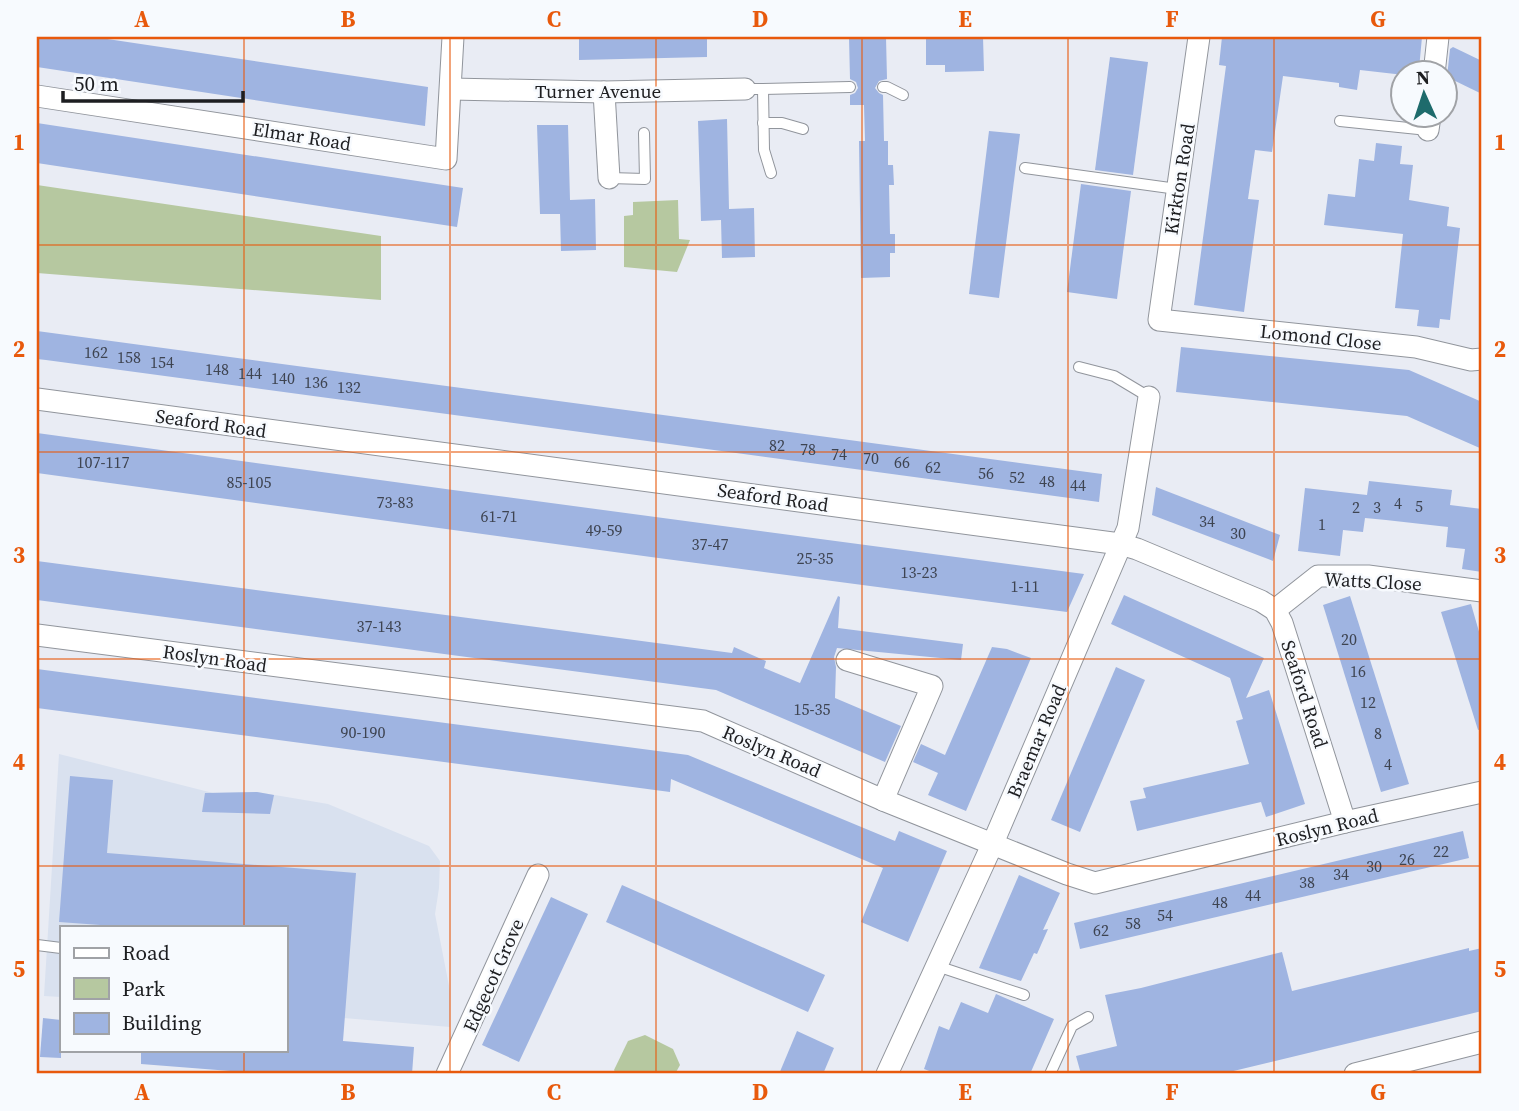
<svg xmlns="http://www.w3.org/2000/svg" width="1519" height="1111" viewBox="0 0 1519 1111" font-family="'Source Serif 4',serif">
<rect width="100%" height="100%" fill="#e9ecf4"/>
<polygon fill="#d9e1ef" points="59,754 213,793 257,792 328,804 429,846 440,861 439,888 435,914 450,991 450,1027 285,1013 285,927 61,927 61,997 44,996"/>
<g fill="#b6c8a0">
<polygon points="37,185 381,236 381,300 37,273"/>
<polygon points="678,200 679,239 690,240 677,272 624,267 624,216 633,215 633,202"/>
<polygon points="645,1035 673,1049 680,1065 675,1074 616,1074 614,1070 628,1041"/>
</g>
<g fill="#9fb4e1">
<polygon points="37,37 94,37 428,87 425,126 37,67"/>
<polygon points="579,37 707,37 707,57 579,60"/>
<polygon points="849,37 886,37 887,79 879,81 875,88 879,93 883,95 884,141 888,141 888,165 893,165 894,185 889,185 890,234 895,234 895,253 890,253 890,277 861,278 859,141 865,141 864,105 850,105 850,95 855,93 858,88 856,82 850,79"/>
<polygon points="926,37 983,37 984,71 945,72 945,65 926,65"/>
<polygon points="1222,37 1422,37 1419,69 1421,68 1421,74 1404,74 1404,75 1360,70 1357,90 1339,87 1339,83 1283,76 1272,152 1255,150 1248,199 1259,200 1244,312 1194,305 1226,66 1219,65"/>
<polygon points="1453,47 1482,61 1482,94 1447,77 1450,49"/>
<polygon points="1110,57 1148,62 1133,175 1095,170"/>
<polygon points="727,119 729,209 754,208 755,257 722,258 721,220 701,221 698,121"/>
<polygon points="37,123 463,188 457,227 37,163"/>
<polygon points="537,125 568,125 570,200 595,199 596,250 561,251 560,214 540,214"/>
<polygon points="989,131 1020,134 999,298 969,294"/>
<polygon points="1376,143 1402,146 1400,164 1413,165 1409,200 1449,207 1447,226 1460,228 1450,320 1440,319 1439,328 1417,326 1419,310 1395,308 1403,234 1324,225 1328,194 1355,197 1359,159 1374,161"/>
<polygon points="1081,184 1131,191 1117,299 1067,292"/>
<polygon points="37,331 1102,474 1099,502 46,360 37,359"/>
<polygon points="1181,347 1409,370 1482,402 1482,449 1407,416 1176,392"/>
<polygon points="37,433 453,490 1084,574 1067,612 651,557 37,473"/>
<polygon points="1369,481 1452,490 1450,505 1482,509 1482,572 1462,569 1465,549 1446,547 1448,527 1386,520 1365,518 1363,532 1343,530 1340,556 1298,551 1305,488 1367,495"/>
<polygon points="1156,487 1280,535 1273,561 1152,515"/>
<polygon points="37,561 732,653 734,647 766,661 764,668 800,683 838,596 840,597 838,628 963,644 961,660 837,648 834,657 836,667 835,698 901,726 885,762 716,690 37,600"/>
<polygon points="1124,595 1264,658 1246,698 1269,690 1305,804 1266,817 1261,802 1137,831 1130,801 1146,798 1143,788 1249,764 1236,721 1243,719 1230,678 1111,624"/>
<polygon points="1350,596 1409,784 1381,792 1323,605"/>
<polygon points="1471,604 1482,642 1482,729 1478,730 1441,612"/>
<polygon points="992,647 1007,649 1031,658 966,811 928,795 938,773 913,762 921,744 945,755"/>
<polygon points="1116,667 1145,680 1080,832 1051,820"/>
<polygon points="37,669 688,755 895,841 899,831 947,851 908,942 861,922 883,868 671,779 670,792 37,708"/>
<polygon points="70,776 113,780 107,853 356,873 343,1041 414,1047 412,1074 270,1074 141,1064 141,1050 285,1050 285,927 128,927 59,922"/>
<polygon points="257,792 274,795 270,814 202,812 205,793"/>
<polygon points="1463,831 1469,858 1080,949 1074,923"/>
<polygon points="1019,875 1060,893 1043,930 1048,929 1037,954 1034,953 1021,981 979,968"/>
<polygon points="622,885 825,975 808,1012 606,922"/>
<polygon points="551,897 588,914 519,1062 482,1045"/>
<polygon points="1469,948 1469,951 1482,948 1482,1011 1221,1074 1081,1074 1076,1056 1117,1046 1105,995 1141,988 1282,952 1292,991"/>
<polygon points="996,994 1054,1019 1030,1074 937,1074 924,1069 939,1026 949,1030 961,1002 988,1013"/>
<polygon points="43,1018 61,1020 61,1058 40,1057"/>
<polygon points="797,1031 834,1048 823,1074 779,1074"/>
</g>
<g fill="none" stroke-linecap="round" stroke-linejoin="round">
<g stroke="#91959c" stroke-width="12">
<g id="lane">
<polyline points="883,87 887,87 903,95"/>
<polyline points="745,89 763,89 764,150 771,173"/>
<polyline points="763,89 850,87"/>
<polyline points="1340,121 1428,130"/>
<polyline points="763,123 782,123 803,129"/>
<polyline points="1025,168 1177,189"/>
<polyline points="609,178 645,179 644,133"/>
<polyline points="1079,367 1114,376 1149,397"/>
<polyline points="37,945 61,948"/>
<polyline points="937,966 1024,995"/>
<polyline points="1050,1074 1072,1026 1088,1017"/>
</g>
</g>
<g stroke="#91959c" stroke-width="23">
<g id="street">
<polyline points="1199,37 1159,320 1416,347 1471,360 1482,359"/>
<polyline points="1434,74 1438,37"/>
<polyline points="451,89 604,92 745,89"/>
<polyline points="604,92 609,178"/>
<polyline points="37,96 446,159 453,37"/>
<polyline points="1428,130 1430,116"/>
<polyline points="37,399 1120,544 1137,549 1261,601 1275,610 1282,623 1345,822"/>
<polyline points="1275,610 1318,576 1368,576 1482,591"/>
<polyline points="37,635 703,721 883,800 1067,874 1095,883 1345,822 1482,792"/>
<polyline points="847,660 932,686 883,800"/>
<polyline points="447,1074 538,875"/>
<polyline points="887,1074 993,843 1128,528 1149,397"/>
<polyline points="1355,1074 1482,1042"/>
</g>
</g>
<use href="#lane" stroke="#fff" stroke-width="10"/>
<use href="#street" stroke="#fff" stroke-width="21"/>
</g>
<path fill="none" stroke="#e8590c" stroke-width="2" stroke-opacity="0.55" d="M244,37V927M450,37V1074M656,37V1074M862,37V1074M1068,37V1074M1274,37V1074M37,245H1482M37,452H1482M37,659H1482M37,866H1482M244,1050V1074"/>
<g text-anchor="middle" stroke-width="5" stroke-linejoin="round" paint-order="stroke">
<g font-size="16" fill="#3e4451">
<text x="96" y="358">162</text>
<text x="129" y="363">158</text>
<text x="162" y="368">154</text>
<text x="217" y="375">148</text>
<text x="250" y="379">144</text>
<text x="283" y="384">140</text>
<text x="316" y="388">136</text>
<text x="349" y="393">132</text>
<text x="777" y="451">82</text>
<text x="808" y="455">78</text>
<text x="839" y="460">74</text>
<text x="871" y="464">70</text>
<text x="103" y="468">107-117</text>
<text x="902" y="468">66</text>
<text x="933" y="473">62</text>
<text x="986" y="479">56</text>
<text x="1017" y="483">52</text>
<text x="1047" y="487">48</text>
<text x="249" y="488">85-105</text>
<text x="1078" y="491">44</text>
<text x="395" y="508">73-83</text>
<text x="1398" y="509">4</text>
<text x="1419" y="512">5</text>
<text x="1356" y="513">2</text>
<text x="1377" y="513">3</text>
<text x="499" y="522">61-71</text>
<text x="1207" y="527">34</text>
<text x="1322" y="530">1</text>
<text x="604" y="536">49-59</text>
<text x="1238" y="539">30</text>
<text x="710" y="550">37-47</text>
<text x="815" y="564">25-35</text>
<text x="919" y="578">13-23</text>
<text x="1025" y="592">1-11</text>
<text x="379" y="632">37-143</text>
<text x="1349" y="645">20</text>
<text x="1358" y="677">16</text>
<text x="1368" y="708">12</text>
<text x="812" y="715">15-35</text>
<text x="363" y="738">90-190</text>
<text x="1378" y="739">8</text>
<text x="1388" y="770">4</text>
<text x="1441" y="857">22</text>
<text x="1407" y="865">26</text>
<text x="1374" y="872">30</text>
<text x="1341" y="880">34</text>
<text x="1307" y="888">38</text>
<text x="1253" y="901">44</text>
<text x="1220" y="908">48</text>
<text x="1165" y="921">54</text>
<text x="1133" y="929">58</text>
<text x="1101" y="936">62</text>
</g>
<g font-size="19" fill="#1d1e21" stroke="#f7fafe">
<text x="598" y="98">Turner Avenue</text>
<text transform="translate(302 136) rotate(9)" y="7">Elmar Road</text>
<text transform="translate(1179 179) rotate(-81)" y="7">Kirkton Road</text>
<text transform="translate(1321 337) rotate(6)" y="7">Lomond Close</text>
<text transform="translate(211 423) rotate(8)" y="7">Seaford Road</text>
<text transform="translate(773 497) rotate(8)" y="7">Seaford Road</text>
<text transform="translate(1373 581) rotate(3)" y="7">Watts Close</text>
<text transform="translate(215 658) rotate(8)" y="7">Roslyn Road</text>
<text transform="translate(1305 694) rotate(72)" y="7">Seaford Road</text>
<text transform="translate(1036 741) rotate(-67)" y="7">Braemar Road</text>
<text transform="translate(772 751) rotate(23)" y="7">Roslyn Road</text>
<text transform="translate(1327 827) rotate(-14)" y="7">Roslyn Road</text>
<text transform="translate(493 975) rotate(-66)" y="7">Edgecot Grove</text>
</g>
</g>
<rect width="1519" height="1111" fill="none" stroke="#f7fafe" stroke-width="77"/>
<rect x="60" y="926" width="228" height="126" fill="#f7fafe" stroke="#a0a2a6" stroke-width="2"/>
<rect x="74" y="948" width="35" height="10" fill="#ffffff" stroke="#a0a2a6" stroke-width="2"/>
<text x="122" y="960" font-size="21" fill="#1d1e21">Road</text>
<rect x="74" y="978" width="35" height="21" fill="#b6c8a0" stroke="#a0a2a6" stroke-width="2"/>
<text x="122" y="996" font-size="21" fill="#1d1e21">Park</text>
<rect x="74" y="1013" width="35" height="21" fill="#9fb4e1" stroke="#a0a2a6" stroke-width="2"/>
<text x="122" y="1030" font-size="21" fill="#1d1e21">Building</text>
<g transform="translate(1424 94) rotate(357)"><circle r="33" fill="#f7fafe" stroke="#a0a2a6" stroke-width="2"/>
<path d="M0-5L12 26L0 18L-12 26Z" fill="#1e6b6c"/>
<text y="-10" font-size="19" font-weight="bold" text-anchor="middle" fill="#1d1e21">N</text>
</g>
<path d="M63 91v10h180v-10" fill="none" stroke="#1d1e21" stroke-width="3.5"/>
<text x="74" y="91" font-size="21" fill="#1d1e21" stroke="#f7fafe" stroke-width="5" paint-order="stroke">50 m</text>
<rect x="38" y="38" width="1442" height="1034" fill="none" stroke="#e8590c" stroke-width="2.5"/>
<g font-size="23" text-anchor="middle" font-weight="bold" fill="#e8590c">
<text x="142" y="27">A</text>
<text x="348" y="27">B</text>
<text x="554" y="27">C</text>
<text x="760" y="27">D</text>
<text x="965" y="27">E</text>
<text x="1172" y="27">F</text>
<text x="1378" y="27">G</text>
<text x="19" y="150">1</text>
<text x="1500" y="150">1</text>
<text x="19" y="357">2</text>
<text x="1500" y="357">2</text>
<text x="19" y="563">3</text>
<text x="1500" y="563">3</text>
<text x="19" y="770">4</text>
<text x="1500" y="770">4</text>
<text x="19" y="977">5</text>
<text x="1500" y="977">5</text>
<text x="142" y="1100">A</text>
<text x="348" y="1100">B</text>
<text x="554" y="1100">C</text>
<text x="760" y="1100">D</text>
<text x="965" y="1100">E</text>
<text x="1172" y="1100">F</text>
<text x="1378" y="1100">G</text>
</g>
</svg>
